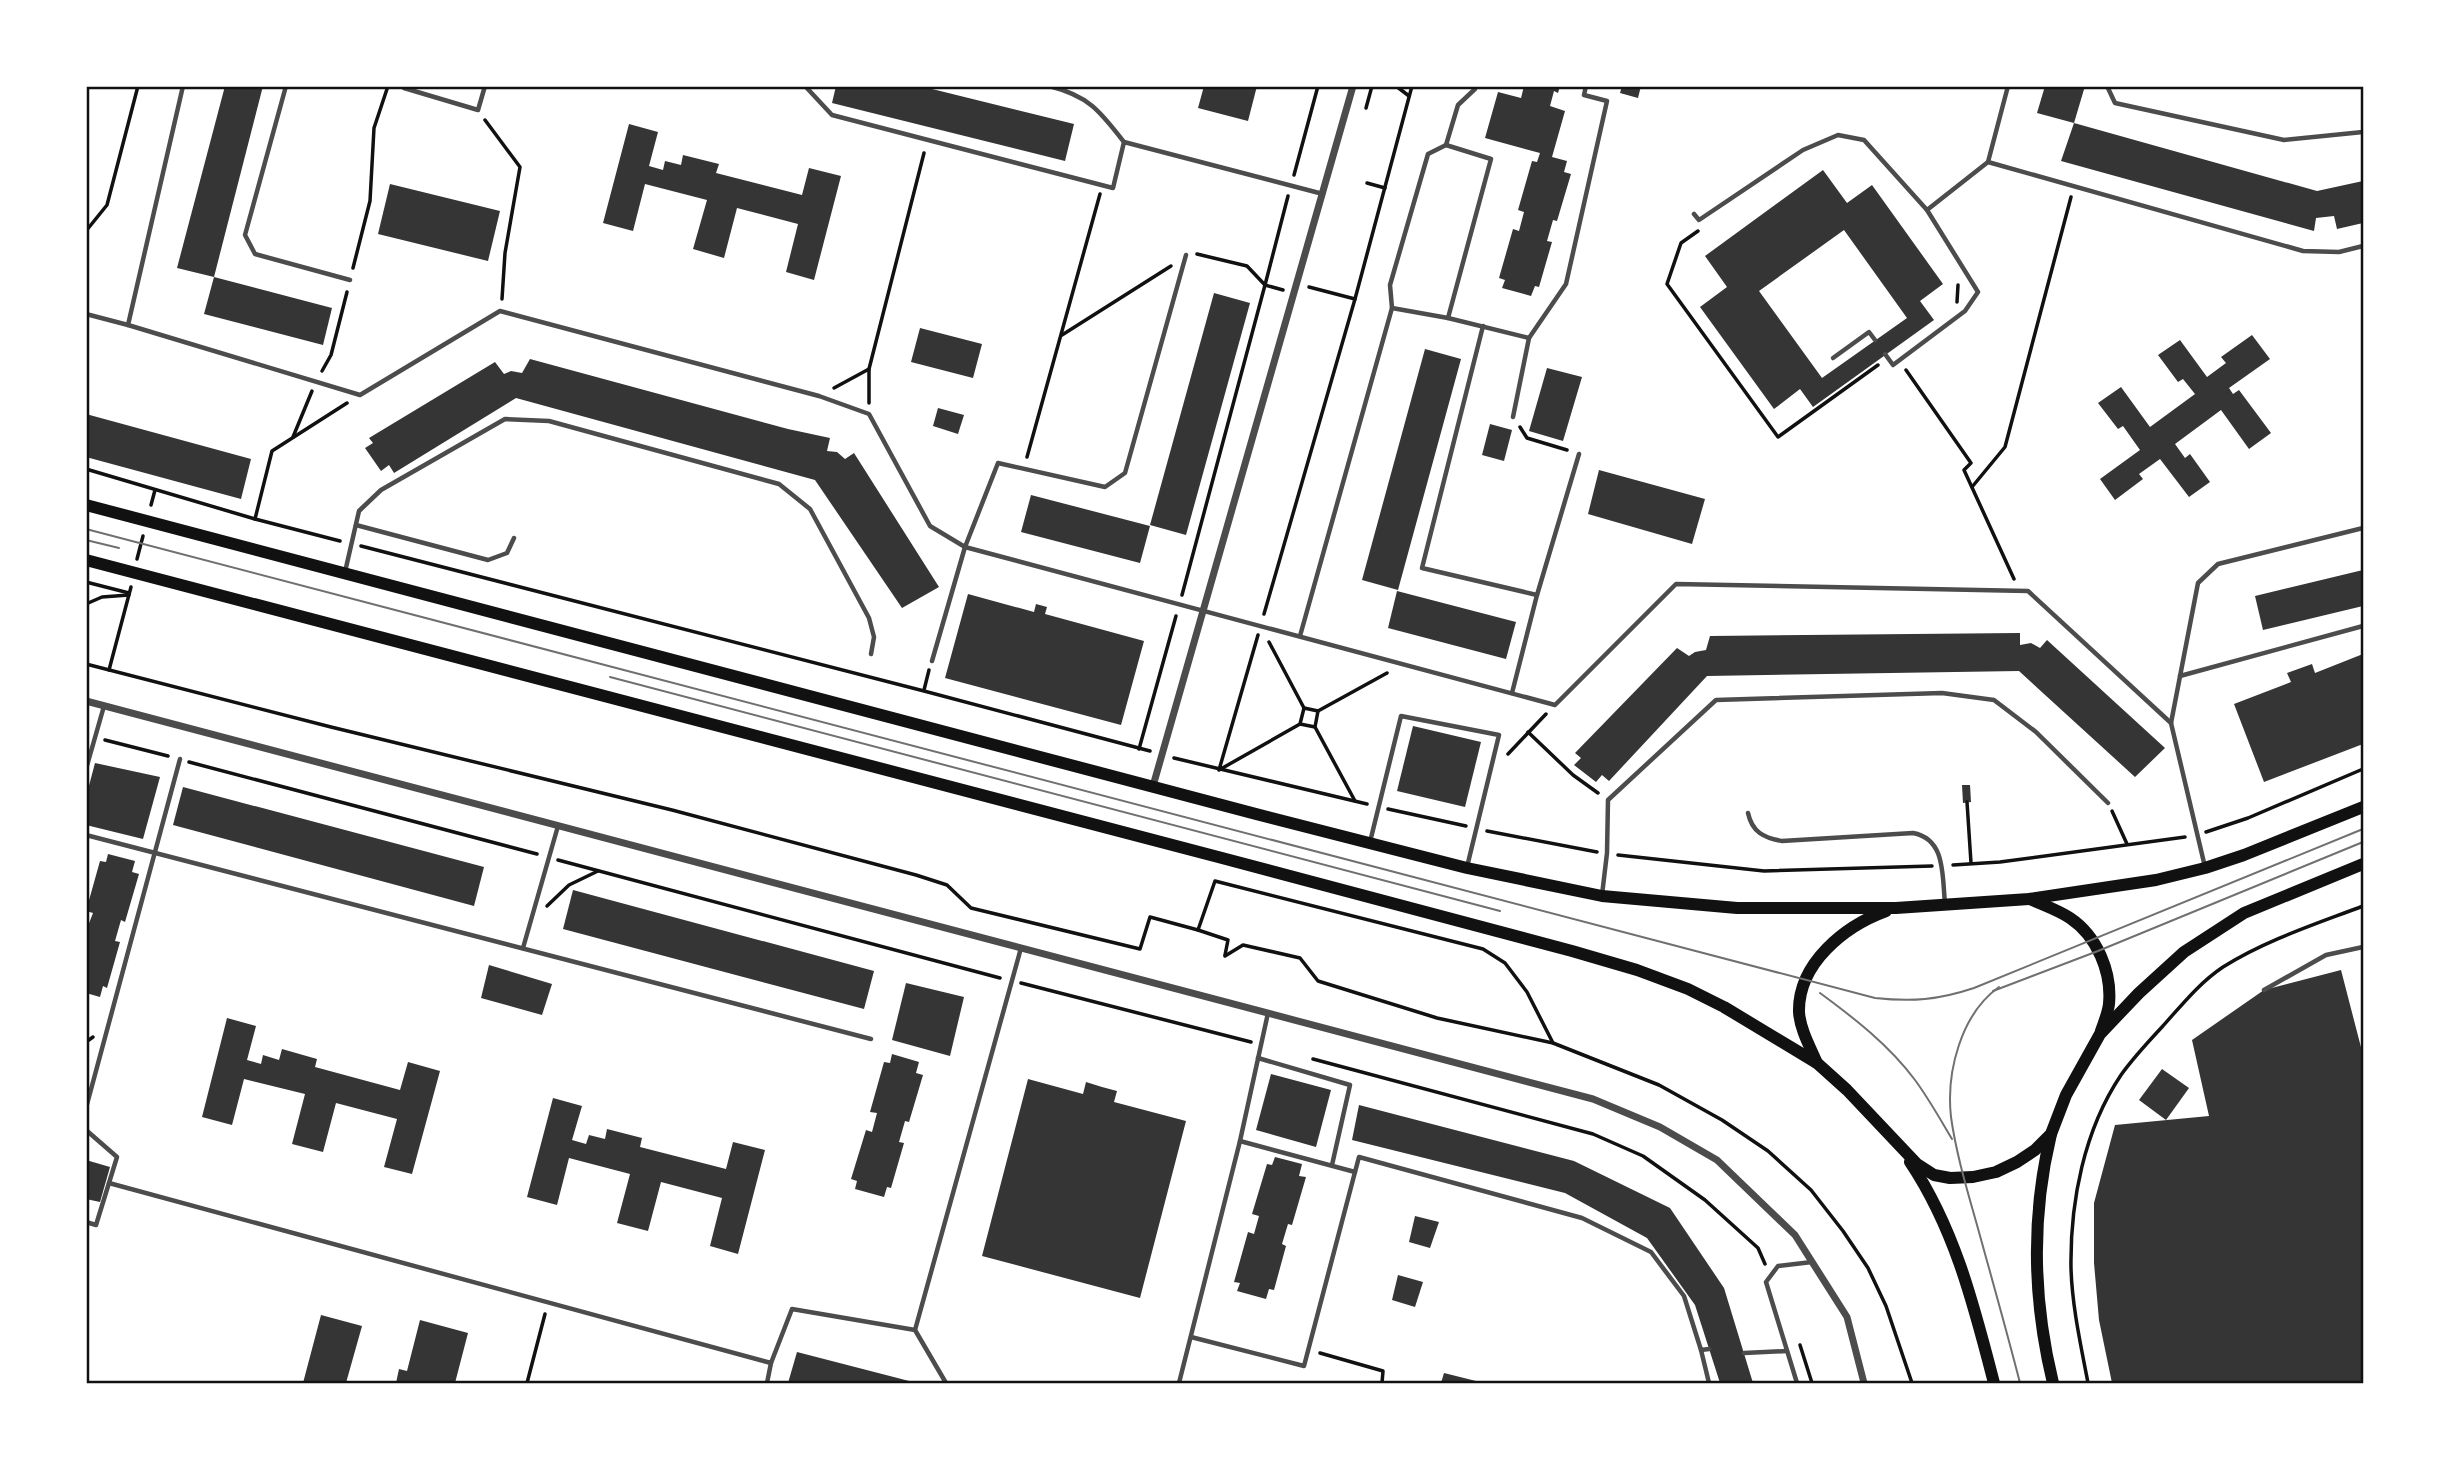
<svg xmlns="http://www.w3.org/2000/svg" width="2449" height="1469" viewBox="0 0 2449 1469" font-family="'Times New Roman',serif">
<rect width="100%" height="100%" fill="#fff"/>
<g fill="#353535" fill-rule="evenodd">
<polygon points="225,86 263,86 214,277 177,268"/>
<polygon points="836,86 920,86 1074,124 1065,161 832,103"/>
<polygon points="1204,86 1257,86 1248,121 1198,108"/>
<polygon points="1524,86 1560,86 1558,93 1554,91 1550,106 1565,111 1552,157 1567,161 1564,172 1571,174 1557,221 1553,220 1547,241 1552,242 1539,287 1535,286 1531,296 1502,288 1505,280 1499,278 1513,229 1519,231 1524,212 1518,210 1532,161 1537,162 1540,153 1485,138 1498,92 1521,98"/>
<polygon points="1622,86 1641,86 1638,98 1620,93"/>
<polygon points="2045,86 2085,86 2074,123 2037,113"/>
<polygon points="2074,123 2317,191 2363,181 2363,223 2337,229 2334,216 2316,218 2314,231 2061,161"/>
<polygon points="629,124 658,132 649,166 663,170 665,161 681,165 683,155 719,164 716,173 802,195 809,168 841,176 814,280 786,272 798,224 737,208 724,258 693,249 707,200 645,184 633,231 603,223"/>
<path d="M1823,170L1847,203L1872,185L1943,284L1920,301L1934,320L1813,407L1800,389L1774,409L1700,307L1727,287L1705,256ZM1844,230L1907,318L1822,378L1759,291Z"/>
<polygon points="390,184 500,211 488,261 378,234"/>
<polygon points="214,277 332,308 323,345 204,314"/>
<polygon points="1214,293 1250,303 1186,535 1150,525"/>
<polygon points="920,328 982,344 973,378 911,362"/>
<polygon points="2252,335 2270,359 2229,388 2233,394 2239,390 2271,433 2249,449 2221,410 2175,444 2185,458 2190,454 2210,482 2189,497 2160,459 2139,474 2143,479 2115,500 2100,479 2140,450 2123,426 2118,429 2098,403 2121,387 2150,427 2195,394 2183,379 2178,382 2158,355 2180,340 2207,377 2226,363 2221,357"/>
<polygon points="1425,349 1461,359 1398,590 1362,580"/>
<polygon points="530,359 788,429 830,438 827,451 837,452 845,459 854,453 939,587 902,608 815,480 516,398 394,473 389,465 381,471 365,448 373,443 369,438 495,362 504,374 511,371 522,373"/>
<polygon points="1547,368 1582,377 1563,441 1529,431"/>
<polygon points="938,408 964,415 958,434 933,426"/>
<polygon points="86,414 251,459 241,499 86,457"/>
<polygon points="1490,424 1512,430 1504,461 1482,455"/>
<polygon points="1599,470 1705,499 1692,544 1588,514"/>
<polygon points="1031,495 1150,526 1140,563 1021,532"/>
<polygon points="2363,570 2363,606 2263,630 2255,596"/>
<polygon points="1397,591 1516,622 1506,659 1388,628"/>
<polygon points="968,594 1034,612 1036,604 1047,607 1045,614 1144,641 1121,725 945,678"/>
<polygon points="2020,633 2020,645 2031,643 2040,648 2047,640 2165,748 2135,777 2019,671 1707,676 1609,781 1602,775 1596,782 1574,765 1581,758 1575,753 1677,648 1689,656 1695,652 1706,650 1710,636"/>
<polygon points="2363,654 2363,744 2264,782 2234,704 2291,682 2287,673 2312,664 2315,673"/>
<polygon points="1413,726 1481,742 1465,807 1397,791"/>
<polygon points="95,763 160,777 143,839 86,825 86,797"/>
<polygon points="1962,785 1970,785 1971,802 1963,803"/>
<polygon points="183,787 484,867 474,906 173,825"/>
<polygon points="108,854 135,861 132,872 139,874 125,922 121,920 115,941 120,942 107,988 103,986 100,997 86,993 86,931 93,913 86,911 100,861 106,862"/>
<polygon points="573,890 874,971 864,1009 563,929"/>
<polygon points="489,965 552,984 542,1015 481,998"/>
<polygon points="2341,970 2363,1055 2363,1383 2112,1383 2099,1320 2094,1263 2094,1203 2115,1125 2209,1116 2192,1040 2264,990"/>
<polygon points="906,983 964,997 950,1056 892,1040"/>
<polygon points="227,1018 256,1026 247,1060 261,1064 263,1055 279,1060 282,1049 317,1059 315,1067 400,1090 408,1062 440,1071 412,1174 384,1167 397,1119 336,1103 323,1152 292,1144 305,1094 244,1079 232,1125 202,1117"/>
<polygon points="892,1054 919,1062 916,1073 923,1075 909,1122 905,1121 899,1142 904,1143 891,1188 887,1187 884,1197 855,1189 857,1181 851,1179 866,1130 872,1132 877,1113 870,1112 884,1062 890,1063"/>
<polygon points="2162,1069 2189,1088 2166,1120 2139,1100"/>
<polygon points="1271,1074 1331,1090 1316,1147 1256,1130"/>
<polygon points="1028,1079 1083,1094 1086,1082 1102,1087 1117,1091 1114,1102 1186,1121 1140,1298 982,1256"/>
<polygon points="553,1098 582,1106 572,1140 586,1144 589,1135 605,1139 607,1129 642,1138 640,1147 726,1169 733,1142 765,1150 738,1254 710,1246 722,1198 661,1182 648,1231 617,1223 630,1174 569,1158 557,1205 527,1197"/>
<polygon points="1359,1105 1574,1161 1670,1208 1724,1288 1753,1383 1720,1383 1695,1305 1647,1238 1565,1193 1352,1140"/>
<polygon points="1275,1157 1302,1164 1299,1176 1306,1177 1292,1225 1288,1224 1282,1244 1286,1246 1274,1290 1269,1289 1266,1299 1237,1291 1240,1283 1234,1282 1248,1232 1254,1234 1259,1216 1252,1214 1267,1164 1272,1165"/>
<polygon points="86,1160 110,1167 100,1202 86,1199"/>
<polygon points="1415,1216 1439,1222 1430,1248 1409,1242"/>
<polygon points="1398,1275 1423,1282 1415,1307 1392,1300"/>
<polygon points="321,1315 362,1326 346,1383 303,1383"/>
<polygon points="420,1320 468,1333 455,1383 396,1383 399,1369 407,1371"/>
<polygon points="797,1352 913,1382 912,1383 788,1383"/>
<polygon points="1444,1373 1480,1382 1479,1383 1441,1383"/>
</g>
<g fill="none" stroke-linecap="round" stroke-linejoin="round">
<g stroke="#111" stroke-width="3.5">
<polyline points="1396,86 1409,96"/>
<polyline points="1366,108 1372,86"/>
<polyline points="485,120 520,167 505,253 502,299"/>
<polyline points="1294,175 1318,86"/>
<polyline points="1367,183 1385,188"/>
<polyline points="86,231 107,205 138,86"/>
<polyline points="1698,231 1681,243 1667,284 1778,437 1878,365"/>
<polyline points="1197,254 1247,266 1265,285"/>
<polyline points="353,268 370,201 374,128 388,86"/>
<polyline points="1265,285 1288,196"/>
<polyline points="1309,287 1355,299"/>
<polyline points="1957,302 1958,285"/>
<polyline points="1062,335 1171,266"/>
<polyline points="1906,370 1971,463 1964,470 2014,579"/>
<polyline points="322,371 331,355 347,292"/>
<polyline points="834,388 869,369"/>
<polyline points="869,403 869,369 924,153"/>
<polyline points="1520,427 1527,438 1567,450"/>
<polyline points="293,437 312,391"/>
<polyline points="1027,457 1100,194"/>
<polyline points="86,469 255,519 340,541"/>
<polyline points="1972,487 2005,447 2071,197"/>
<polyline points="151,505 155,490"/>
<polyline points="255,519 272,451 347,403"/>
<polyline points="361,546 924,691 1150,751"/>
<polyline points="137,559 143,536"/>
<polyline points="86,582 129,593"/>
<polyline points="1182,595 1265,285 1283,290"/>
<polyline points="86,604 102,597 129,595"/>
<polyline points="1264,614 1355,299 1412,86"/>
<polyline points="1258,635 1219,770 1300,724 1315,727 1318,711 1304,708 1300,724"/>
<polyline points="1269,642 1304,708"/>
<polyline points="86,664 331,727 672,810 916,875 947,885 971,908 1140,949 1150,917 1198,930 1215,881 1483,949 1505,963 1527,992 1553,1043"/>
<polyline points="109,670 131,587"/>
<polyline points="924,690 929,670"/>
<polyline points="1318,711 1387,673"/>
<polyline points="1315,727 1355,801"/>
<polyline points="1528,732 1573,775 1598,793"/>
<polyline points="105,740 168,756"/>
<polyline points="1139,749 1176,616"/>
<polyline points="1508,754 1546,714"/>
<polyline points="1174,758 1367,804"/>
<polyline points="189,762 537,854"/>
<polyline points="1967,802 1971,863"/>
<polyline points="1388,809 1466,826"/>
<polyline points="2112,811 2127,844"/>
<polyline points="1487,831 1597,852"/>
<polyline points="2206,832 2248,818 2363,769"/>
<polyline points="1618,855 1764,871 1932,866"/>
<polyline points="558,860 1000,978"/>
<polyline points="1953,865 2000,862 2185,837"/>
<polyline points="547,906 569,885 598,871"/>
<polyline points="1198,930 1228,940 1225,955"/>
<polyline points="1225,956 1243,945 1300,958 1318,981 1437,1018 1553,1043 1659,1085 1722,1120 1768,1151 1811,1190 1843,1231 1868,1268 1886,1306 1912,1383"/>
<polyline points="1021,983 1251,1042"/>
<polyline points="86,1042 93,1037"/>
<polyline points="1313,1059 1593,1134 1643,1156 1705,1200 1758,1248 1765,1264"/>
<polyline points="1800,1345 1812,1383"/>
<polyline points="1320,1353 1383,1371 1382,1383"/>
<polyline points="527,1383 545,1314"/>
<path d="M2088,1383C2081,1346 2072,1306 2071,1268C2070,1202 2084,1130 2121,1075C2133,1058 2148,1042 2162,1027C2181,1006 2199,983 2223,967C2266,940 2316,924 2363,906"/>
</g>
<g stroke="#4c4c4c" stroke-width="4.5">
<polyline points="183,86 128,325 360,395 500,311 819,396 869,414 930,526 965,547 1555,705 1676,584 2028,591 2171,723"/>
<polyline points="286,86 245,235 255,254 350,280"/>
<polyline points="404,86 404,88 478,110 485,86"/>
<polyline points="805,86 832,115 1113,188 1124,142 1323,194"/>
<path d="M1049,86C1089,96 1100,111 1124,142"/>
<polyline points="2008,86 1988,162 2303,251 2339,252 2363,246"/>
<polyline points="2107,86 2115,103 2284,140 2363,132"/>
<polyline points="1446,145 1491,159 1448,318"/>
<polyline points="1694,214 1699,220 1803,150 1838,135 1864,140 1927,210"/>
<polyline points="1392,308 1448,318 1529,338 1566,284 1607,101 1584,95 1586,86"/>
<polyline points="86,314 128,325"/>
<polyline points="1483,326 1422,568 1537,595 1512,693"/>
<polyline points="1885,354 1893,365 1965,311 1978,292 1927,210 1988,162"/>
<polyline points="1833,358 1869,332 1875,340"/>
<polyline points="1513,417 1529,338"/>
<polyline points="356,525 488,560 507,553 514,538"/>
<polyline points="345,572 359,511 381,490 505,419 549,421 779,484 810,509 869,618 874,637 871,654"/>
<polyline points="1537,595 1579,454"/>
<polyline points="1300,636 1392,308 1390,285 1428,154 1446,145 1458,105 1475,89 1475,86"/>
<polyline points="932,661 965,547 998,463 1105,487 1125,473 1186,255"/>
<polyline points="2180,676 2363,626"/>
<polyline points="86,769 104,706"/>
<path d="M1748,813C1752,832 1764,838 1782,841L1913,833C1946,839 1942,876 1945,903"/>
<polyline points="86,835 871,1039"/>
<polyline points="1370,842 1401,716 1499,735 1467,867"/>
<polyline points="2205,867 2171,723 2198,583 2218,564 2363,528"/>
<polyline points="1602,895 1607,853 1608,800 1716,700 1942,693 1994,700 2036,732 2108,803"/>
<polyline points="523,948 558,826"/>
<polyline points="2264,990 2326,955 2363,947"/>
<polyline points="1258,1058 1350,1085 1332,1165"/>
<polyline points="86,1108 180,759"/>
<polyline points="86,1130 117,1157 96,1225 86,1222"/>
<polyline points="1240,1141 1355,1172 1359,1157 1582,1218 1651,1252 1684,1296 1701,1350 1709,1349"/>
<polyline points="109,1183 771,1363 792,1309 915,1330"/>
<polyline points="1191,1337 1304,1366 1355,1172"/>
<polyline points="1701,1350 1709,1383"/>
<polyline points="1744,1353 1787,1351"/>
<polyline points="767,1383 771,1363"/>
<polyline points="946,1383 915,1330 1021,948"/>
<polyline points="1179,1383 1240,1141 1268,1013"/>
<polyline points="1797,1383 1766,1282 1778,1266 1812,1262"/>
</g>
<g stroke="#4c4c4c" stroke-width="7">
<polyline points="86,701 1593,1099 1660,1127 1717,1160 1795,1235 1847,1317 1864,1383"/>
<polyline points="1153,786 1353,86"/>
</g>
<g stroke="#111" stroke-width="12">
<polyline points="86,505 1256,814 1467,868 1602,896 1737,908 1896,908 2029,899 2156,880 2205,868 2244,855 2363,807"/>
<polyline points="86,560 1222,858 1572,951 1637,970 1688,989 1724,1007 1817,1063 1847,1090 1917,1164 1934,1175 1950,1178 1973,1177 1996,1172 2017,1162 2035,1150 2051,1134 2066,1095 2100,1034 2139,993 2184,952 2244,913 2363,864"/>
<path d="M2030,899C2043,905 2058,910 2070,918C2097,936 2112,972 2109,1004C2108,1013 2104,1022 2101,1031"/>
<path d="M1817,1063C1810,1047 1800,1029 1799,1012C1798,963 1845,926 1886,911"/>
<path d="M2051,1134C2031,1217 2033,1301 2053,1383"/>
<path d="M1910,1162C1955,1229 1974,1306 1994,1383"/>
</g>
<g stroke="#707070" stroke-width="2">
<path d="M86,529L1875,998C1912,1002 1938,1000 1974,988L2363,829"/>
<polyline points="86,540 119,548"/>
<polyline points="610,677 1500,911"/>
<path d="M1999,987C1961,1014 1946,1072 1951,1117C1957,1160 1971,1202 1982,1243C1995,1290 2008,1336 2020,1383"/>
<polyline points="1993,991 2098,951 2363,842"/>
<path d="M1820,993C1854,1018 1889,1045 1915,1080C1929,1099 1940,1119 1952,1139"/>
</g>
</g>
<rect width="2449" height="1469" fill="none" stroke="#ffffff" stroke-width="175"/>
<rect x="88" y="88" width="2274" height="1294" fill="none" stroke="#111" stroke-width="2.5"/>
</svg>
